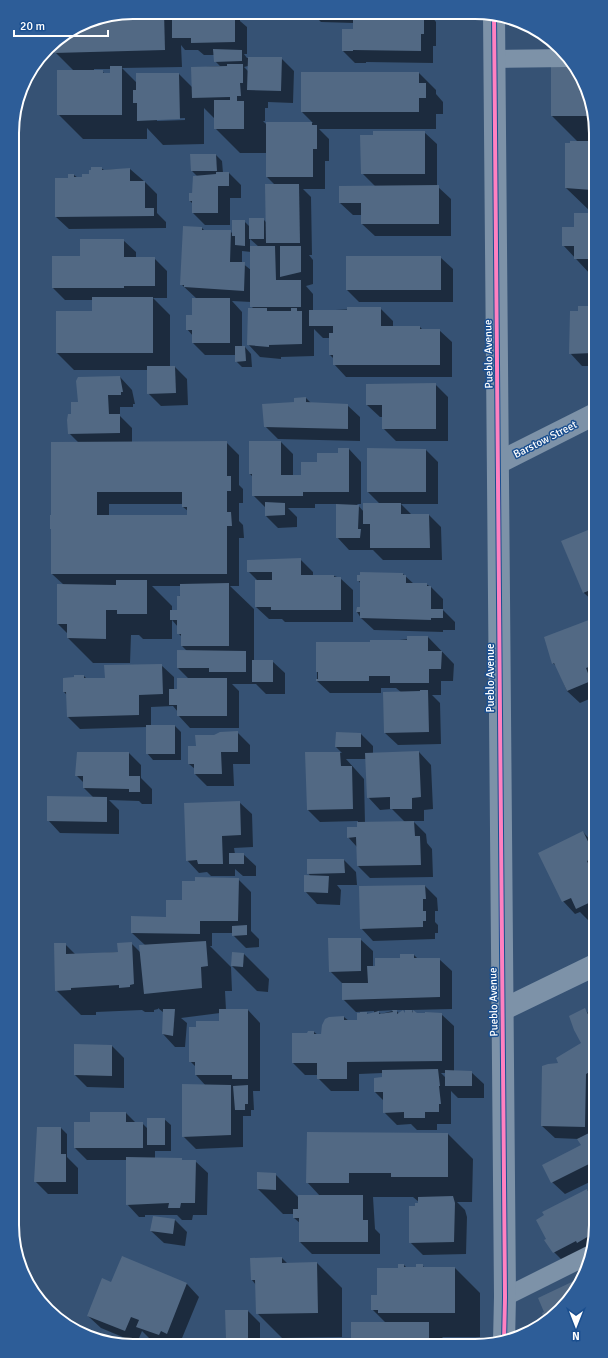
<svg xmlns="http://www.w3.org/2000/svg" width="608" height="1358" viewBox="0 0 608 1358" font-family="Signika,sans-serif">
<rect width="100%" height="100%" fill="#365274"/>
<g fill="#0007" fill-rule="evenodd">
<path d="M133,12L240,13V21L247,27V54H244L247,58H281L294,71L293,103L268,102V108H265V121H263L267,125V123H313L302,112L419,73L436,90V94L443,102V114H436V129H319L329,139V161H325V189H303L311,197L312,255H309L313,260V284L306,286L313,294V311L380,308L393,321V327H420L423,330H439L452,342V377H346L334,364V359L330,355V338H323L314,329V356L281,357V359L260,357L248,344L254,309L251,306V302L232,301L242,312V347H245L251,354L252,367H242L236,361V355H205L193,343V336L187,329L193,316L197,299L181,284L184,227L202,228L205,231H230L233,234L244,221L250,227L263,219L267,223L275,185L267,177V153H240L215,128V119L204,108V144L163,145L147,128V139H83L58,114L74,71L55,52ZM181,45L185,50H198L204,55H215V61L220,66L192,68V87L179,74L137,83L122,68L182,67ZM248,66V71L244,67ZM94,69H111V74H105L102,71H94ZM185,118V120L157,121V119ZM250,239L259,247H250ZM242,251L251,252V270L242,263Z"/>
<polygon points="312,13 430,14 436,22 436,46 433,46 433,63 366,62 366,63 355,63 343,51 354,30 354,23 321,22"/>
<polygon points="592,101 592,276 563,245 575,228 591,212 566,188 578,142 552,116"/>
<polygon points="424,132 437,144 437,186 451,199 451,236 375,236 362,224 362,215 353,215 340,203 340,187 376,187 362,173 374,136"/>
<polygon points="216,155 222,161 223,173 229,173 241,185 241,198 230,198 230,225 205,225 193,213 193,204 190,201 197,176 192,171"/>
<polygon points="101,168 104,170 130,169 145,182 157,194 157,213 166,222 166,228 69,229 56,217 69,179 74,175 78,178 90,175"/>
<polygon points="123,240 136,252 136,258 154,258 167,271 167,298 153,298 170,315 170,367 175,367 187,379 188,405 161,406 148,393 148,370 74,370 57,353 93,312 93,300 65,300 53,288 53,257 81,257"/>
<polygon points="440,257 453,269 453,302 359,302 347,290"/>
<polygon points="593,307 593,366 582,366 570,353 579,312"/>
<path d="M120,377L132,390L135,404H133V407H120V416L132,428V443L226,442L239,455V485L243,489V503H239V521L243,525L244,538H239V586H230L254,609V660L272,661L285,673V694H266L256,684H232L239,691V728H190L178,715V712L173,706L151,707V726H175L181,732V760H153L147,753V727L80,729L68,717L67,695L64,692L84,676L87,679H106L161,665L174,677V690H178L189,679L178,668L187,651L182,646V637L178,633V627L172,620V639H143L139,635H131L130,663H93L68,638V634L58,624V585H64L52,574L79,443L69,433L72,415L79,403ZM109,504H183V507L188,511V516H109ZM152,586H181L178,611H172V606Z"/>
<polygon points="435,384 448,397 448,441 396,441 383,428 383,417 380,417 367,405"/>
<polygon points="306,398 311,403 347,405 360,417 360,441 278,439 265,426 295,403"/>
<polygon points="250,442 281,442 293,454 293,476 302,476 318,463 349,449 361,462 361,504 357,504 364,512 380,504 368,492 426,450 438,462 438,504 401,504 412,515 429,515 441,527 442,560 383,560 373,550 349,550 337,537 337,504 315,504 315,508 288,508 297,517 297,527 278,528 266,516 266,508 253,495 253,477 250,474"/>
<polygon points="593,529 594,602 584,593 562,542"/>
<polygon points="300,559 313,572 313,576 334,576 340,578 353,590 353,622 285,622 282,619 269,619 256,607 258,581 248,571"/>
<polygon points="403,574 414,584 426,584 431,587 443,599 443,610 455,622 455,630 443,630 443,632 374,630 361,618 357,612 357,608 361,608 361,584 358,580"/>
<polygon points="594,619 594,697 580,703 567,691 557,667 553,663"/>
<polygon points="428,637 454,664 453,681 441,681 441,695 432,695 440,703 441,744 398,745 385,733 402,693 396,688 381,688 381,693 330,693 317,681 317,643 371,643"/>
<polygon points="237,732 250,745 250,764 233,764 234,786 207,786 195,774 195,769 189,764 197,747 214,736"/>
<path d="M361,734L373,746V754L419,752L431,765L433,809L424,810V821H413L426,834L427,843L432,849L433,877L370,878L358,866L357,847L348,837L358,828V821L320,822L308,810L306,753H342L336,747ZM346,759H366L368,797L380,810L392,809L405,822L365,823L364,779Z"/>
<polygon points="129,753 141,765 141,778 152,789 152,804 142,804 139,801 109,800 119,810 119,834 60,833 48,820 93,797 84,788 84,783 76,775"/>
<polygon points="239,802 252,814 253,847 234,848 235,854 243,854 256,866 256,876 243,876 235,869 235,876 211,876 207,872 199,873 187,860"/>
<polygon points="583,832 594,844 595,918 589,921 580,912 575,914 563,901"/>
<polygon points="344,860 356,872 357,885 337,885 341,890 340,905 317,904 305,891 311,877 308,873"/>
<polygon points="238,879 251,892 251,931 259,939 259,947 246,948 233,935 233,933 212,933 212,946 210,946 231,967 232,991 225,991 226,1010 248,1010 260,1023 260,1091 253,1091 254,1110 251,1110 251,1116 243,1116 243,1147 196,1149 183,1136 206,1086 196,1075 196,1067 190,1061 220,1022 220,1013 181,1018 187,1023 185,1047 175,1047 163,1034 164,1013 158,1008 158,1009 154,1010 154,1012 145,1012 142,1010 96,1012 96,1015 81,1015 56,990 65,944 76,955 119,952 131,943 140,952 145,945 132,933 167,918 183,901"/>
<polygon points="425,886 437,898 438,911 435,911 435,922 438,925 438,933 435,933 435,939 373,941 361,928"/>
<path d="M360,939L373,951V967L414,955L418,959H439L452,971V1009L411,1010L417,1014H441L454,1026V1072H471L484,1084V1098H458L451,1091V1124H437V1130H417L411,1124L397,1125L384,1112V1101L375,1092L383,1078V1073L359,1074V1091H331L318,1078V1075H305L293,1063L309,1032H314L318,1035H322L326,1020L344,1017L349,1021H358L366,1013L368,1014H374V1011L356,1012L343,999V984L330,971ZM396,1010L381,1014L377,1011ZM396,1010H406V1014L400,1015ZM441,1073H446V1078Z"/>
<polygon points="244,954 269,979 268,992 257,991 232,966"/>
<polygon points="585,1010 595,1020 596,1179 565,1194 552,1182 582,1145 579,1139 555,1138 542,1126 560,1064 583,1043"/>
<polygon points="112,1046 124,1058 124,1088 87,1087 75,1075"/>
<polygon points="126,1113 136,1123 142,1123 148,1129 164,1119 171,1125 171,1151 155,1151 155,1158 195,1161 208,1173 207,1215 193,1215 192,1220 182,1220 177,1215 145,1215 145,1217 139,1217 127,1204 127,1160 87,1160 75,1148 91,1123"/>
<polygon points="61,1128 67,1134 67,1157 78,1168 78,1194 48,1194 35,1181"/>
<polygon points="308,1133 448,1134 473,1159 472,1202 457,1202 465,1210 467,1217 466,1254 423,1255 410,1242 416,1207 419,1204 419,1202 413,1197 373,1197 375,1229 380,1234 380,1254 312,1254 300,1242 300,1223 294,1218 294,1214 283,1214 258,1189 275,1174 299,1198 320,1196 307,1182"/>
<polygon points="587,1190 593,1196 596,1195 596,1233 591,1254 566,1264 554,1252"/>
<polygon points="175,1220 187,1232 185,1246 164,1243 151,1231"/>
<polygon points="122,1257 187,1284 199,1297 180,1343 162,1343 150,1339 142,1331 137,1343 101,1328 88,1316 112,1283"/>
<polygon points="282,1258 288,1264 317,1263 342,1288 342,1337 282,1338 257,1313 256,1285 252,1280"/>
<polygon points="404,1265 407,1268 417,1268 422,1265 425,1268 455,1268 480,1293 480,1337 442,1337 447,1342 352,1343 386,1323 372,1309 378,1296 399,1269"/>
<polygon points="248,1311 260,1323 260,1343 232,1343 227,1338"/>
</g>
<g fill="#526984" fill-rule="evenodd">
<polygon points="133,12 164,12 165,50 54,53 53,42 87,21"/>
<polygon points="172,12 235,14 235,42 191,43 191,38 172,38"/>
<polygon points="353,13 424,14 424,34 421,34 421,51 353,50 353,51 342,51 342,29 353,29"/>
<polygon points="213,49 242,50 242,61 214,62"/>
<polygon points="248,57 282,57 281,91 247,90"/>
<polygon points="551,62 572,62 576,66 592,101 592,116 551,116"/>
<polygon points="227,64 243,64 243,83 240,83 241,96 237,96 237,101 244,101 244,129 214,129 214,100 230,100 230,97 192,98 191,67 227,66"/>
<polygon points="110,66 122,66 122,115 57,115 57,70 103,70 103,73 110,73"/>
<polygon points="301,72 419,72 419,83 426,83 426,98 419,98 419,112 301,112"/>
<polygon points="136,73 179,73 180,119 137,121 137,103 133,103 133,90 136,90"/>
<polygon points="266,122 312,122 312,125 317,125 317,149 313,149 313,177 266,177"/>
<polygon points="373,131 425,131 425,174 361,174 360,135 373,135"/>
<polygon points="570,141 592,141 592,190 565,188 565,143 570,143"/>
<polygon points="190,154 216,154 217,171 191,171"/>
<polygon points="91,167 102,167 102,170 130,168 130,181 145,181 145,208 154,208 154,216 55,217 55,178 68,178 68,174 74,174 74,177 82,177 82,174 89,174 89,170 91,170"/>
<polygon points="216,172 229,172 229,186 218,186 218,213 192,213 192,201 189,201 189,193 192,193 193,176 216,174"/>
<polygon points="265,184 299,184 300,243 266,243"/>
<polygon points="439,185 439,224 361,224 361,203 339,203 339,186"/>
<polygon points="590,208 592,208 592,259 574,259 574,246 562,246 562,227 574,227 574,213 590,213"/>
<rect x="249" y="218" width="15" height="21"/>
<polygon points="232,220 245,220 245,246 235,245 235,236 232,236"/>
<polygon points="183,226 202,227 202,230 231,230 230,262 245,262 244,291 184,287 184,285 180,285"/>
<polygon points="80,239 124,239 124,257 155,257 155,286 124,286 124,288 52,288 52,256 80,256"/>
<polygon points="250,246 275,246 276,280 301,280 301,307 250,307"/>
<polygon points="280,246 301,246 301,272 280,277"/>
<rect x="346" y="256" width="95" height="34"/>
<polygon points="92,297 153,297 153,353 56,353 56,311 92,311"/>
<polygon points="192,298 230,298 230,343 192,343 192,330 186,330 186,315 192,315"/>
<polygon points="578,306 593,306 593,353 569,354 570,311 578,311"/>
<polygon points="347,307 381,307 381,326 420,326 420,329 440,329 440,365 333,365 333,355 329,355 329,333 333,333 333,326 309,326 309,310 347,310"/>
<polygon points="248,308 267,308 267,311 291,311 291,308 297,308 297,311 302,311 302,344 269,345 269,347 247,345"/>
<polygon points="235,346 245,346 246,361 235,362"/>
<polygon points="147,366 175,366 176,393 147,394"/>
<polygon points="120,376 123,392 121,392 121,395 108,395 109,414 120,414 120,433 68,434 67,420 68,414 71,414 71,402 78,402 76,381 78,377"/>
<polygon points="436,383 436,429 382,429 382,405 366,405 366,384"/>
<polygon points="306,397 306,402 348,404 348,429 264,427 262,404 294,402 294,398"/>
<path d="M227,441V476H231V491H227V512H231L232,526H227V574H51V529H50V515H51V442ZM97,492H182V507H187V515H97Z"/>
<polygon points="249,441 281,441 281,475 301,475 301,462 317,462 317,453 338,453 338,448 349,448 349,492 303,492 303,496 252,496 252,474 249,474"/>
<polygon points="367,448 426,449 426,492 367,492"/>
<polygon points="265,502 285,503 285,515 265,516"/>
<polygon points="363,503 401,503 401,514 429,514 430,548 370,548 370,524 363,524"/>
<polygon points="336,504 359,505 358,529 361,529 360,538 336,538"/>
<polygon points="593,528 593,589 583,593 561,541"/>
<polygon points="301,558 301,575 334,575 334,577 341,577 341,610 271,610 271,607 255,607 255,580 272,580 272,572 247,572 247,560"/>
<polygon points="360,572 403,573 403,575 406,575 406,583 427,583 427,586 431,586 431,609 443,609 443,618 431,618 431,620 360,618 360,612 356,612 357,607 360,607 360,581 357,581 357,575 360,575"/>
<polygon points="116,580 147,580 147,614 117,614 117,610 106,610 106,639 67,638 67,624 57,624 57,584 116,585"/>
<polygon points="229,583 229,646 181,646 181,634 177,634 177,620 170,620 170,610 177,610 177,596 180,596 180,584"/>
<polygon points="594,618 594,665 586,668 591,681 567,691 554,663 552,664 544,637"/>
<polygon points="407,636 428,636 428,651 442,651 441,669 429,669 429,683 390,683 390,676 369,676 369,681 316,681 316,679 318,679 318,672 316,672 316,642 370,642 370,640 407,640"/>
<polygon points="177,650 246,651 246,672 209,672 209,668 177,668"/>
<rect x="252" y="660" width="21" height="22"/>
<polygon points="162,664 163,694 139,695 139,715 67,717 66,692 63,692 63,678 74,677 74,675 84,675 84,678 105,678 104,665"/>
<polygon points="177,678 227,678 227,716 177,716 177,705 169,705 169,689 177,689"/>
<polygon points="420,690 428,690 429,732 384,733 383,692 420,691"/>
<rect x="146" y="725" width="29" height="29"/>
<polygon points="238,731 238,752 221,752 222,774 194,774 194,764 188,764 188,746 196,746 195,735 214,735 220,732"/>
<polygon points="336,732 361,733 361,747 335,747"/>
<polygon points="419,751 421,797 412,798 412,809 390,809 390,797 367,798 365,753"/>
<polygon points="77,752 129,752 129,776 140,776 140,792 129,792 129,789 83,788 83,776 75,776"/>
<polygon points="305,752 340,752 341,766 352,766 353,809 307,810"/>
<polygon points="47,796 107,797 107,822 47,821"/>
<polygon points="240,801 241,835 222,836 223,864 198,864 197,860 186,861 184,803"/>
<polygon points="414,821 415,836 420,836 421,865 357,866 356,837 347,838 347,827 357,827 357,822"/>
<polygon points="583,831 594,854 594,857 587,861 594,876 595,900 576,909 571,898 562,902 538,853"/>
<rect x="229" y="853" width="15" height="11"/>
<polygon points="307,859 344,859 345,873 307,874"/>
<polygon points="304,875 329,876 328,893 304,892"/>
<polygon points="195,877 239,878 238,921 200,921 200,934 131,933 131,916 166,917 166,900 182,900 182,881 195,881"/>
<polygon points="425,885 426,899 423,899 423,911 426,911 426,921 423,921 423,927 360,929 359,886"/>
<polygon points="247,925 247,935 232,936 232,926"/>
<polygon points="328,938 361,938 361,971 329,972"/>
<polygon points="206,941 208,966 201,967 202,988 144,994 139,945"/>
<polygon points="132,942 134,984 130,985 130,987 119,988 119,985 71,988 71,990 55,991 54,943 66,943 66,954 118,952 117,943"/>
<polygon points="232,952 244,953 243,967 231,966"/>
<polygon points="400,954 414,954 414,958 440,958 440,997 342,1000 342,983 368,983 367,966 375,966 375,958 400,958"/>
<polygon points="585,1008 595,1029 595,1069 586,1074 585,1127 541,1126 542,1066 548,1064 558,1063 556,1058 581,1043 574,1030 569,1016"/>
<polygon points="163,1009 175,1009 173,1036 162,1034"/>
<polygon points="219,1009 248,1009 248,1079 232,1079 232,1075 195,1075 195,1062 189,1062 189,1027 196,1027 196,1021 219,1021"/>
<polygon points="392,1010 397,1010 397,1014 403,1010 405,1013 405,1010 412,1010 412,1013 413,1010 417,1013 425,1013 425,1012 442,1013 442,1061 347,1062 347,1079 317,1079 317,1063 292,1063 292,1033 307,1033 308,1031 314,1031 314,1034 321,1034 322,1025 325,1019 329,1017 344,1016 344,1020 357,1020 357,1013 360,1013 360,1012 367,1012 367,1014 379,1011 379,1014 393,1012"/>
<polygon points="74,1044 112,1045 112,1076 74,1075"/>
<polygon points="438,1069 440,1086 439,1086 441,1104 439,1104 439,1112 425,1112 425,1118 404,1118 404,1112 383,1113 383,1092 374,1092 374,1078 382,1077 382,1070"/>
<polygon points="445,1070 472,1071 472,1086 445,1086"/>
<polygon points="182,1084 231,1085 231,1135 182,1137"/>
<polygon points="248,1085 248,1104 245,1104 245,1110 235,1110 233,1086"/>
<polygon points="90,1112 126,1112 126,1122 143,1122 143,1148 74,1148 74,1122 90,1122"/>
<rect x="147" y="1118" width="18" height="27"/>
<polygon points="37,1127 61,1127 61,1154 66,1154 66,1182 34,1182"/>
<polygon points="595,1130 595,1155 590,1158 593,1162 551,1183 542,1165 581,1145 577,1139"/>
<polygon points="307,1132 448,1133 448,1177 391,1177 391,1173 349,1173 349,1183 306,1183"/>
<polygon points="126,1157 182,1158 182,1160 196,1160 195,1203 181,1203 180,1208 168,1208 169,1203 126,1205"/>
<polygon points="257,1172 276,1173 276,1190 257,1189"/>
<polygon points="587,1189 590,1196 595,1194 596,1195 596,1230 588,1234 589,1236 577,1243 576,1241 553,1253 544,1240 546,1239 536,1220 544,1215 542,1212"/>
<polygon points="298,1195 363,1195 363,1220 368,1220 368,1242 299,1242 299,1218 293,1218 293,1209 298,1209"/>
<polygon points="453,1196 455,1203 454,1242 409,1243 409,1206 415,1206 415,1203 418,1203 418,1197"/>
<polygon points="153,1216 175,1219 173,1234 150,1231"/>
<polygon points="122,1256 187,1283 167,1334 161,1331 159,1335 136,1327 139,1320 131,1317 125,1331 87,1316 102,1278 111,1282"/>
<polygon points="282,1257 282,1263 317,1262 318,1313 256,1314 255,1280 251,1280 250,1258"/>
<polygon points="398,1264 404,1264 404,1267 416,1267 416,1264 423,1264 423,1267 455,1267 455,1313 378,1313 378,1310 371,1310 371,1295 377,1295 377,1268 398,1268"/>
<polygon points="578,1279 580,1283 571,1299 546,1322 542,1313 544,1312 538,1298"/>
<polygon points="225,1310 248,1310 248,1339 226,1339"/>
<polygon points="351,1322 429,1322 429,1339 436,1339 436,1342 351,1343"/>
</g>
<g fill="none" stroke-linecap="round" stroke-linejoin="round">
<g stroke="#7d92a8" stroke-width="18">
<polyline points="494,59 569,58"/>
<polyline points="505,1297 591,1254"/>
</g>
<g stroke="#7d92a8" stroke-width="22">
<polyline points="494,14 505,1297 504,1342"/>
<polyline points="498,463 593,415"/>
<polyline points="502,1010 595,965"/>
</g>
<g stroke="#1b4f8f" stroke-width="6">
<polyline id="cycleway" points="494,14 505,1297 504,1342"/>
</g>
<use href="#cycleway" stroke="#ff80c0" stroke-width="4"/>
</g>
<g text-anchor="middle" stroke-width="3" stroke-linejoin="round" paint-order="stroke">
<g font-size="11" fill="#fff" stroke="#1b4f8f">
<text transform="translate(488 354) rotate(-91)" y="4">Pueblo Avenue</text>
<text transform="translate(545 439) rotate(-27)" y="4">Barstow Street</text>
<text transform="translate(490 678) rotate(-90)" y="4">Pueblo Avenue</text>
<text transform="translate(493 1002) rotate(-91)" y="4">Pueblo Avenue</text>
</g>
</g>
<path d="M0 0H608V1358H0ZM133 19H475A114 114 0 0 1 589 133V1225A114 114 0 0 1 475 1339H133A114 114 0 0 1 19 1225V133A114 114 0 0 1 133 19Z" fill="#2d5d98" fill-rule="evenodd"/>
<path fill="none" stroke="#fff" stroke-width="2" d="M133 19H475A114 114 0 0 1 589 133V1225A114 114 0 0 1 475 1339H133A114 114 0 0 1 19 1225V133A114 114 0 0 1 133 19Z"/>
<g transform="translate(576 1326) rotate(180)" stroke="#1b4f8f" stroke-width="3" paint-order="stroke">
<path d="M0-3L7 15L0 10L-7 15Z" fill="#ffffff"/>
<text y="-6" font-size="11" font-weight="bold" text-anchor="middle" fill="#ffffff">N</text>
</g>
<path d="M14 30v6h94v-6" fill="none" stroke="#ffffff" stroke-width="2"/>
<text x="20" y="30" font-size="12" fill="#ffffff" stroke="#1b4f8f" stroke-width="3" paint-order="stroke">20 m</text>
</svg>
